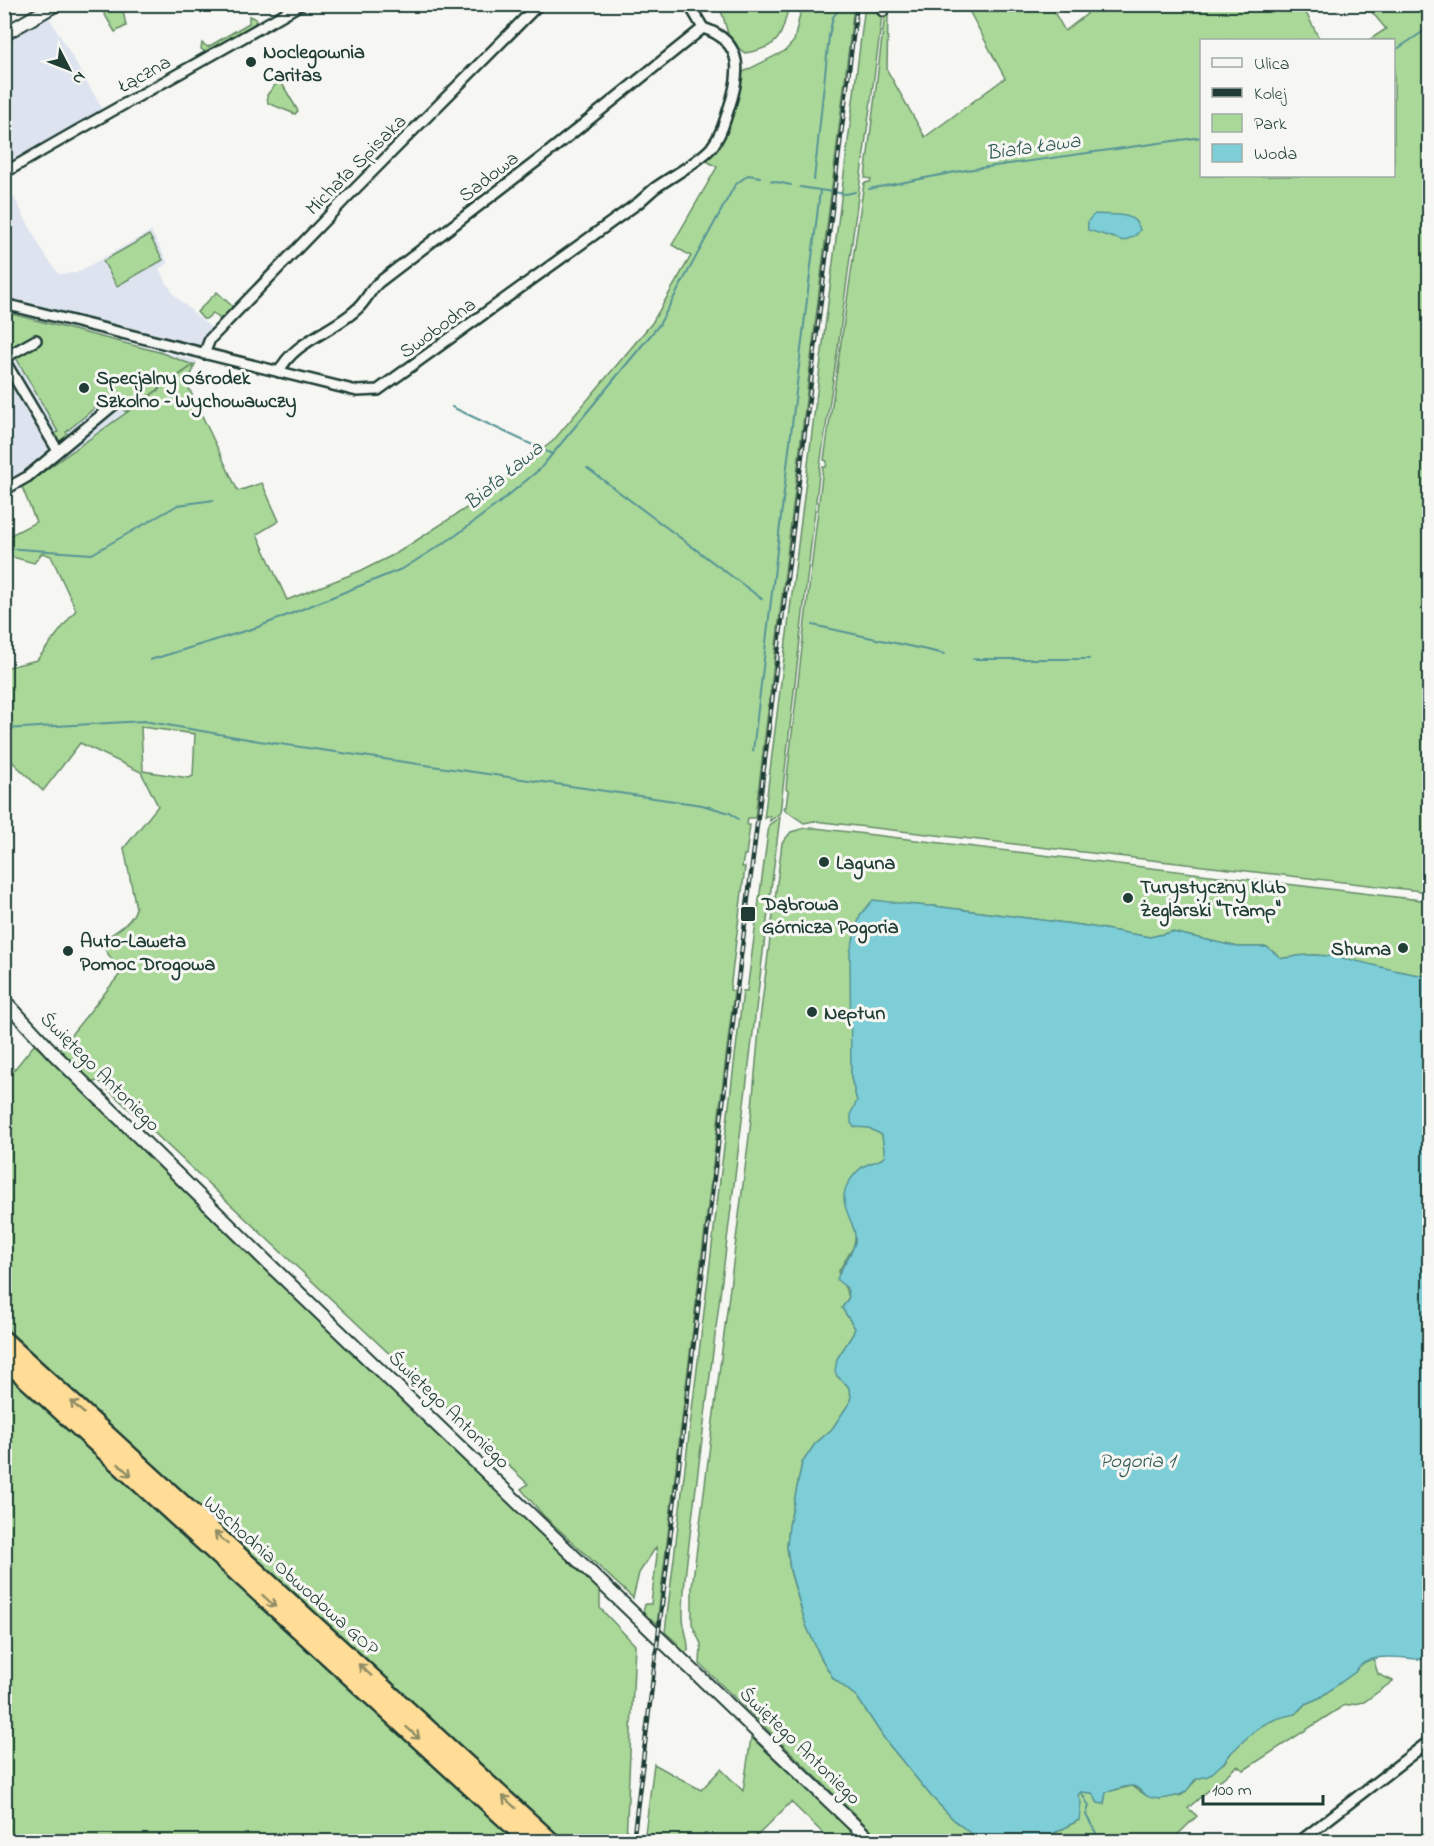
<svg xmlns="http://www.w3.org/2000/svg" width="1434" height="1846" viewBox="0 0 1434 1846" font-family="'Indie Flower',sans-serif">
<rect width="100%" height="100%" fill="#f6f6f2"/>
<filter id="ink" filterUnits="userSpaceOnUse"><feTurbulence type="fractalNoise" baseFrequency=".0167" numOctaves="2"/><feDisplacementMap in="SourceGraphic" scale="12" xChannelSelector="R" yChannelSelector="G"/><feConvolveMatrix kernelMatrix="1 2 1 2 8 2 1 2 1" color-interpolation-filters="sRGB"/></filter>
<g filter="url(#ink)">
<g fill="#dee4ef">
<polygon points="48,15 108,118 6,178 8,186 43,252 59,274 76,273 151,231 168,263 159,269 174,295 213,330 197,348 182,345 179,340 132,328 127,331 5,300 4,39"/>
<polygon points="4,311 195,360 195,364 22,487 5,502"/>
</g>
<g fill="#aad898" stroke="#648a66" stroke-width="1.5" fill-rule="evenodd">
<polygon points="112,4 122,5 126,26 115,32 102,10"/>
<path d="M718,5H789C781,37 781,47 745,53C721,38 730,25 718,5Z"/>
<path d="M802,5H854L755,818H748L747,825H750L746,855H744L742,867H745L730,990L734,991L657,1624L650,1618L647,1619L643,1613L645,1604H651L657,1555L656,1547L639,1573L633,1598L543,1515L521,1489L528,1484L98,1080L92,1084L57,1052L121,973L100,942C113,933 132,924 136,908L124,848L158,806L141,772L80,743L43,791L5,755L4,668L37,660L76,610L51,556L42,553L34,563L5,555V538L36,522L22,487L195,364L192,373L185,380L238,491L262,483L279,521L257,534L287,600L365,569L397,553L468,507L553,441L652,323L691,256L672,245L717,167L705,160L720,145L743,72L785,51L794,41ZM141,727L195,734L193,776L189,778L143,771Z"/>
<polygon points="865,5 875,5 874,13 882,14 879,40 838,347 820,466 780,813 770,821 770,816 766,816 764,819"/>
<polygon points="886,5 893,5 894,7 888,12 887,70 925,137 1005,78 966,5 1050,5 1065,31 1087,14 1083,5 1302,5 1320,40 1202,40 1202,176 1394,176 1394,40 1369,40 1386,29 1366,5 1429,5 1429,892 814,821 804,823 785,810 784,807 786,807 788,791 786,789 787,777 823,467 826,467 827,461 824,460 864,183 870,182 871,179 865,178"/>
<polygon points="249,16 256,19 254,27 207,53 201,49 202,43 208,47 249,23"/>
<polygon points="281,82 298,111 295,114 268,103 267,95 275,85"/>
<polygon points="149,235 163,260 117,286 103,261"/>
<polygon points="217,292 232,306 231,309 220,319 213,313 206,319 203,319 197,312"/>
<polygon points="4,312 159,352 193,365 126,412 110,395 66,432 70,437 58,444 52,435 58,432 5,338"/>
<path d="M780,817L690,1535C687,1561 683,1588 683,1614C682,1626 689,1639 688,1651L683,1652L676,1646L677,1643L665,1632L743,991H747L769,825Z"/>
<path d="M805,828H815L1429,901V976C1390,973 1353,959 1314,955C1303,954 1292,958 1281,958L1267,947H1238L1172,932L1150,937L1081,925L934,906C913,906 894,903 873,901L860,915L851,1019V1078L857,1101L856,1104L869,1128L882,1135L885,1157L874,1163L853,1248L838,1272L849,1297L842,1308L855,1328L853,1334L837,1359V1376L848,1386L851,1395L850,1402L832,1429L815,1444L802,1463L789,1526L787,1546L790,1571L806,1625L821,1658L833,1678L857,1697L886,1741L931,1796L954,1820L980,1841H882L700,1664L701,1644L692,1624V1587L750,1129L760,1019L782,843L791,832Z"/>
<polygon points="34,1045 61,1067 600,1585 600,1608 635,1645 626,1841 562,1841 5,1327 4,1082"/>
<polygon points="4,1371 521,1841 5,1841"/>
<path d="M1373,1658L1378,1674L1393,1681L1364,1702L1343,1706L1244,1770L1237,1766L1188,1808L1197,1816L1171,1841L1039,1842L1079,1820L1078,1795L1081,1792L1092,1793L1098,1803L1104,1804L1106,1792L1132,1786L1147,1796L1160,1799L1182,1795L1198,1778L1202,1777L1224,1763L1233,1750L1256,1728L1284,1715L1296,1714L1305,1704L1319,1698L1355,1672C1359,1665 1365,1660 1373,1658Z"/>
<polygon points="751,1738 755,1741 862,1841 831,1841 791,1802 755,1838 758,1841 644,1841 654,1764 701,1790 721,1769 743,1791"/>
</g>
<g fill="#7dced7" stroke="#579496" stroke-width="1.5">
<path d="M1095,214C1111,216 1135,210 1140,230L1136,235L1124,241L1088,230C1087,222 1088,219 1095,214Z"/>
<path d="M873,900C894,902 913,906 934,906L1081,925L1150,937L1172,932L1238,947H1267L1281,958C1290,958 1300,955 1309,955C1348,954 1390,973 1429,976V1660C1406,1660 1370,1648 1355,1672L1319,1698L1305,1704L1295,1714C1264,1720 1257,1728 1234,1750C1229,1754 1227,1760 1222,1764C1218,1768 1213,1773 1208,1776C1203,1778 1199,1777 1195,1780C1189,1786 1189,1792 1179,1795C1168,1798 1154,1802 1144,1794C1140,1791 1138,1787 1133,1786C1124,1785 1115,1791 1106,1792L1104,1804L1098,1803L1092,1793L1081,1792L1078,1795L1081,1802L1079,1820L1039,1841H980L954,1820L931,1796L886,1741L857,1697L833,1678L821,1658L806,1625L790,1570L787,1546L789,1526L802,1463L815,1444L832,1429L850,1402L851,1395L848,1386L837,1376L835,1371L837,1359L853,1334L855,1328L842,1308L849,1297L847,1288L837,1280C840,1266 852,1256 855,1242C858,1221 832,1204 851,1179C854,1175 859,1169 864,1166C871,1162 878,1162 885,1157L882,1135L869,1128L854,1127L851,1123V1113L857,1101L851,1078L850,952L860,915Z"/>
</g>
<g fill="none" stroke-linecap="round" stroke-linejoin="round">
<g stroke="#579496" stroke-width="2">
<polyline points="1394,51 1430,27"/>
<polyline points="814,180 829,36 833,17 843,4"/>
<polyline points="771,181 791,185"/>
<polyline points="800,187 846,194 855,192"/>
<polyline points="869,189 966,170 1202,137"/>
<polyline points="452,407 552,454"/>
<polyline points="587,468 762,599"/>
<polyline points="4,548 92,554 178,505 214,500"/>
<polyline points="813,625 945,654"/>
<polyline points="973,659 1089,659"/>
<polyline points="150,660 258,627 404,568 455,536 499,503 540,469 659,325 735,185 748,175 760,177"/>
<polyline points="4,729 144,721 259,741 702,805 730,813 738,819"/>
<polyline points="753,751 820,191"/>
<polyline points="1081,1792 1089,1806 1086,1815 1101,1842"/>
</g>
<g stroke="#1f3d34" stroke-width="14">
<g id="minor">
<polyline points="689,4 703,28"/>
<polyline points="883,4 883,11"/>
<path d="M4,173C102,115 202,62 301,4"/>
<path d="M4,304L357,391L378,390L638,203C644,198 649,193 655,188C673,175 696,164 711,148C720,137 724,124 728,111C740,76 746,42 703,28"/>
<polyline points="204,354 210,339 349,195 539,4"/>
<polyline points="4,358 36,340"/>
<polyline points="4,360 58,451"/>
<path d="M279,372C293,341 335,331 358,308C366,301 370,290 378,283L550,151L703,28"/>
<polyline points="4,490 27,477 117,402"/>
<polyline points="1299,1842 1428,1742"/>
</g>
</g>
<g stroke="#1f3d34" stroke-width="16">
<g id="tertiary">
<polyline points="4,18 28,4"/>
<polyline points="4,34 57,4"/>
<polyline points="4,1000 54,1054 272,1267 872,1842"/>
</g>
</g>
<g stroke="#1f3d34" stroke-width="21">
<g id="motorway">
<polyline points="4,1340 552,1842"/>
<polyline points="4,1359 530,1842"/>
</g>
</g>
<use href="#minor" stroke="#f6f6f2" stroke-width="9"/>
<use href="#tertiary" stroke="#f6f6f2" stroke-width="12"/>
<use href="#motorway" stroke="#ffdd96" stroke-width="16"/>
<g stroke="#1f3d34" stroke-width="4.5">
<polyline id="rail" points="633,1842 857,4"/>
</g>
<use href="#rail" stroke="#f6f6f2" stroke-width="2" stroke-dasharray="7" stroke-linecap="butt"/>
</g>
<defs><path id="oneway-shaft" d="M-6 0H5M1.5-3L5.5 0L1.5 3" fill="none" stroke-width="1.6" stroke-linecap="round" stroke-linejoin="round" transform="scale(1.5)"/></defs>
<g stroke="#8f8d65">
<use href="#oneway-shaft" transform="translate(77 1407) rotate(-137)"/>
<use href="#oneway-shaft" transform="translate(125 1470) rotate(42)"/>
<use href="#oneway-shaft" transform="translate(221 1538) rotate(-138)"/>
<use href="#oneway-shaft" transform="translate(269 1601) rotate(42)"/>
<use href="#oneway-shaft" transform="translate(365 1670) rotate(-138)"/>
<use href="#oneway-shaft" transform="translate(413 1733) rotate(42)"/>
<use href="#oneway-shaft" transform="translate(509 1802) rotate(-137)"/>
</g>
</g>
<g fill="#1f3d34" stroke="#f6f6f2" stroke-width="2">
<circle cx="251" cy="62" r="6"/>
<circle cx="84" cy="388" r="6"/>
<circle cx="824" cy="862" r="6"/>
<circle cx="1128" cy="898" r="6"/>
<rect x="740" y="906" width="16" height="16" rx="3"/>
<circle cx="1403" cy="948" r="6"/>
<circle cx="68" cy="951" r="6"/>
<circle cx="812" cy="1012" r="6"/>
</g>
<g text-anchor="middle" stroke-width="6" stroke-linejoin="round" paint-order="stroke">
<g font-size="20" font-weight="bold" fill="#1f3d34" stroke="#f6f6f2" text-anchor="start">
<text x="263" y="58">Noclegownia<tspan x="263" dy="23">Caritas</tspan></text>
<text x="96" y="384">Specjalny Ośrodek<tspan x="96" dy="23">Szkolno – Wychowawczy</tspan></text>
<text x="836" y="869">Laguna</text>
<text x="1140" y="893">Turystyczny Klub<tspan x="1140" dy="23">Żeglarski "Tramp"</tspan></text>
<text x="762" y="910">Dąbrowa<tspan x="762" dy="23">Górnicza Pogoria</tspan></text>
<text x="80" y="947">Auto-Laweta<tspan x="80" dy="23">Pomoc Drogowa</tspan></text>
<text x="1391" y="955" text-anchor="end">Shuma</text>
<text x="824" y="1019">Neptun</text>
</g>
<g font-size="20" fill="#1f3d34" stroke="#f6f6f2">
<text transform="translate(144 73) rotate(-29)" y="7">Łączna</text>
<text transform="translate(355 164) rotate(-45)" y="7">Michała Spisaka</text>
<text transform="translate(488 176) rotate(-38)" y="7">Sadowa</text>
<text transform="translate(437 327) rotate(-36)" y="7">Swobodna</text>
<text transform="translate(101 1071) rotate(45)" y="7">Świętego Antoniego</text>
<text transform="translate(450 1409) rotate(44)" y="7">Świętego Antoniego</text>
<text transform="translate(292 1575) rotate(42)" y="7">Wschodnia Obwodowa GOP</text>
<text transform="translate(801 1745) rotate(44)" y="7">Świętego Antoniego</text>
</g>
<g font-size="21" font-style="italic" fill="#325a55" stroke="#f6f6f2">
<text transform="translate(1033 146) rotate(-8)" y="7">Biała Ława</text>
<text transform="translate(503 475) rotate(-40)" y="7">Biała Ława</text>
<text x="1137" y="1467">Pogoria 1</text>
</g>
</g>
<rect width="1434" height="1846" fill="none" stroke="#f6f6f2" stroke-width="24"/>
<rect x="12" y="12" width="1410" height="1822" fill="none" stroke="#1f3d34" stroke-width="2" filter="url(#ink)"/>
<rect x="1200" y="39" width="195" height="138" fill="#f6f6f2" stroke="#a0aca6" stroke-width="1.5"/>
<rect x="1212" y="58" width="30" height="9" fill="#f6f6f2" stroke="#a0aca6" stroke-width="1.5"/>
<text x="1254" y="69" font-size="18" fill="#1f3d34">Ulica</text>
<rect x="1212" y="88" width="30" height="9" fill="#1f3d34" stroke="#a0aca6" stroke-width="1.5"/>
<text x="1254" y="99" font-size="18" fill="#1f3d34">Kolej</text>
<rect x="1212" y="114" width="30" height="18" fill="#aad898" stroke="#a0aca6" stroke-width="1.5"/>
<text x="1254" y="129" font-size="18" fill="#1f3d34">Park</text>
<rect x="1212" y="144" width="30" height="18" fill="#7dced7" stroke="#a0aca6" stroke-width="1.5"/>
<text x="1254" y="159" font-size="18" fill="#1f3d34">Woda</text>
<g transform="translate(69 69) rotate(132)" stroke="#f6f6f2" stroke-width="4.5" paint-order="stroke">
<path d="M0-4.5L10 22L0 15L-10 22Z" fill="#1f3d34"/>
<text y="-9" font-size="16" font-weight="bold" text-anchor="middle" fill="#1f3d34">N</text>
</g>
<path d="M1203 1795v9h120v-9" fill="none" stroke="#1f3d34" stroke-width="3"/>
<text x="1212" y="1795" font-size="18" fill="#1f3d34" stroke="#f6f6f2" stroke-width="4.5" paint-order="stroke">100 m</text>
</svg>
